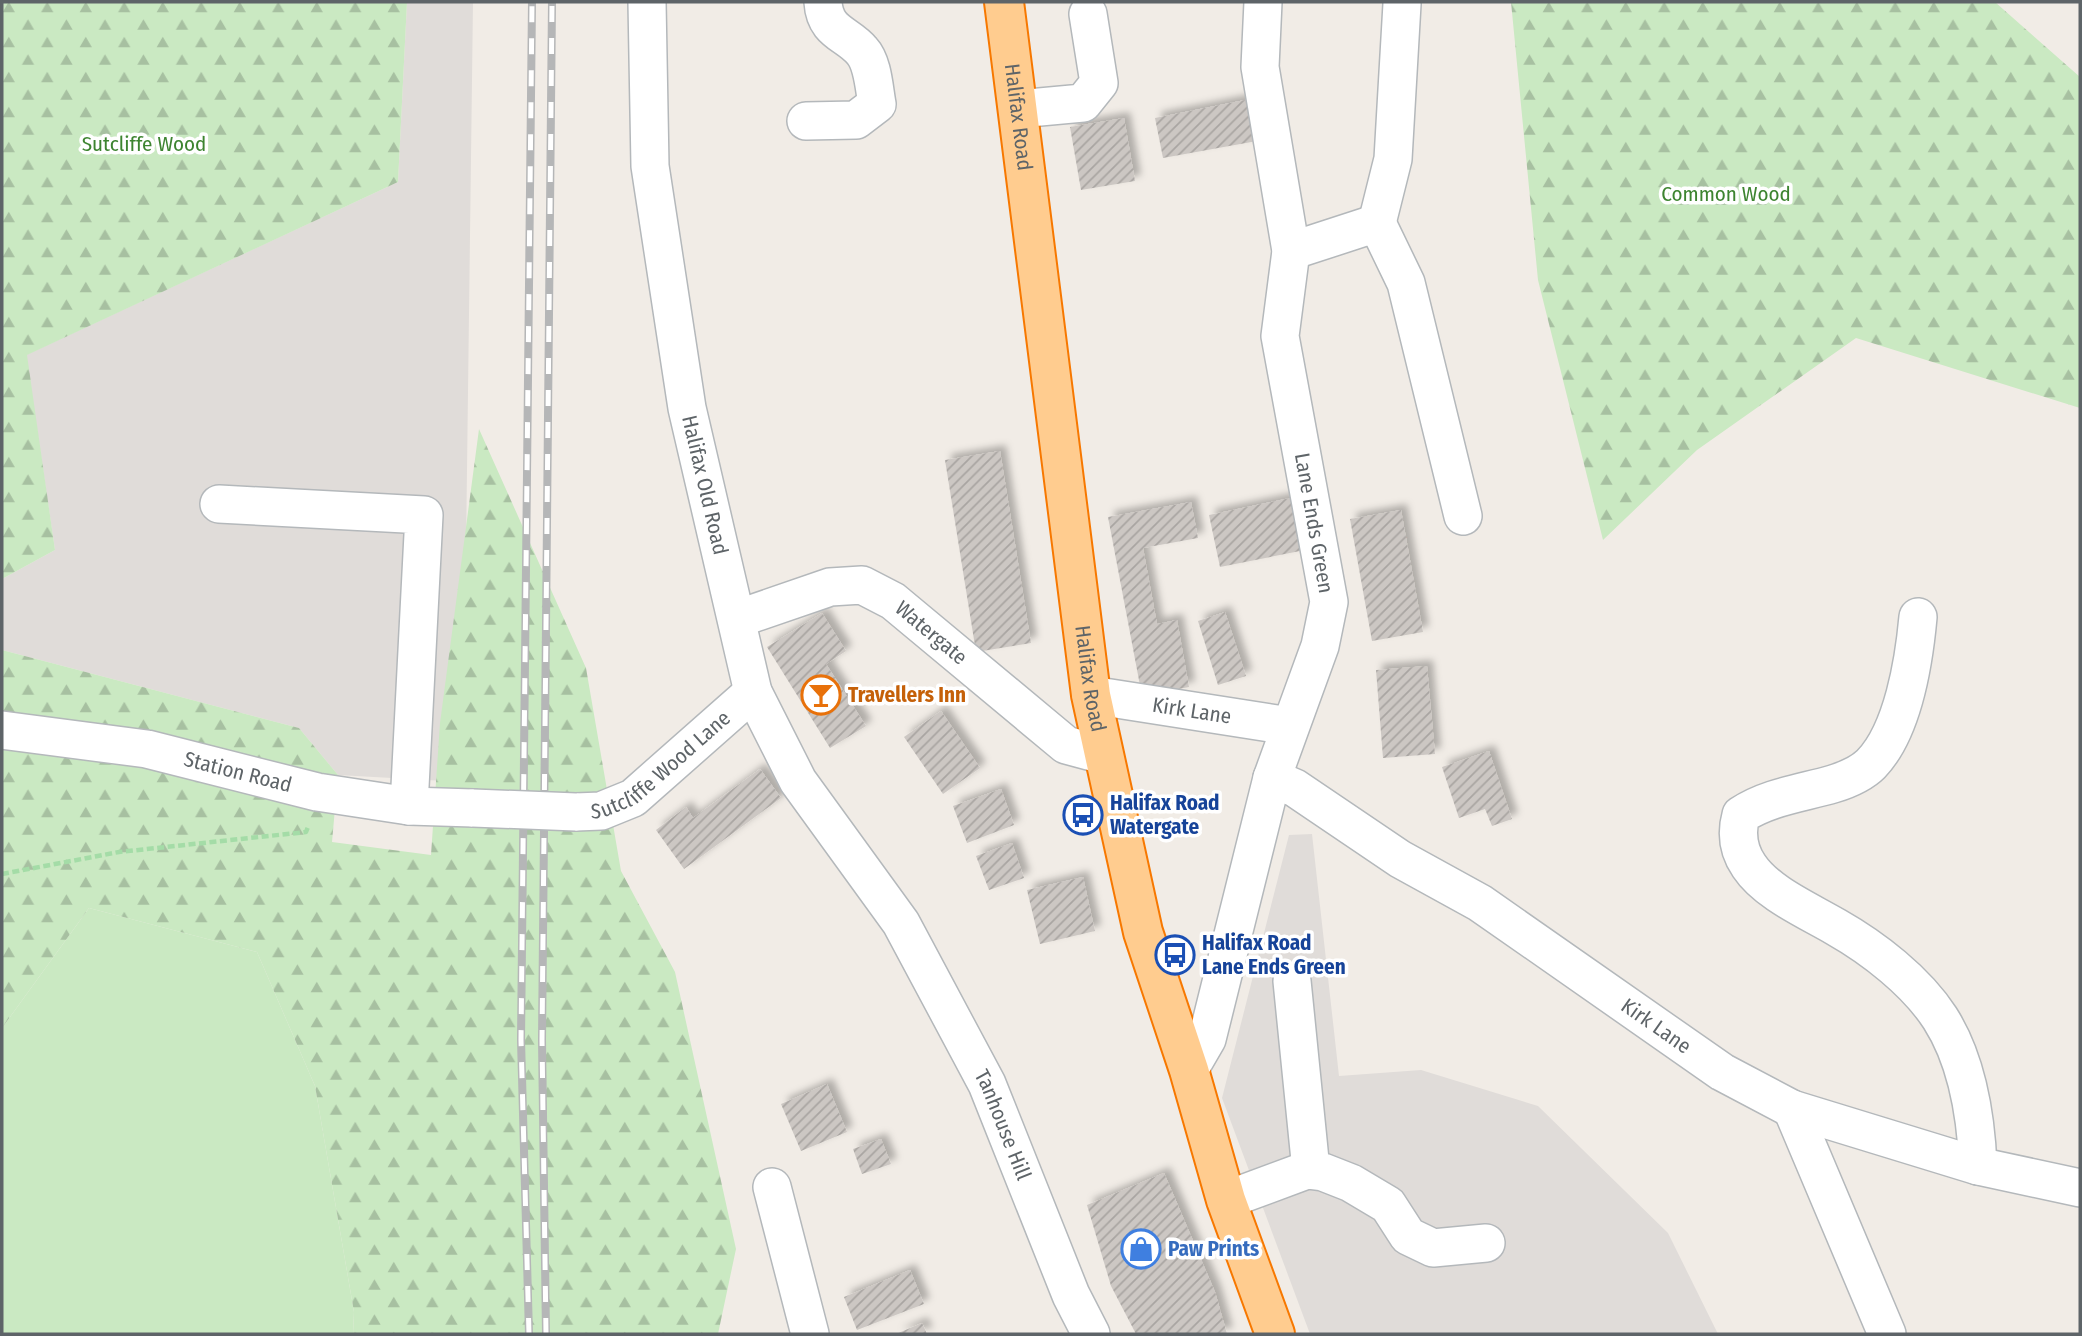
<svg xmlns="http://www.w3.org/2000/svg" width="2082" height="1336" viewBox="0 0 2082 1336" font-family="'Fira Sans Condensed',sans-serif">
<defs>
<pattern id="forest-firs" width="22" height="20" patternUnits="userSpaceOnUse" patternTransform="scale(1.75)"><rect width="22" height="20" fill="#cae9c2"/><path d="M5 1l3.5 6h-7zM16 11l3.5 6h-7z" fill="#a7c0a1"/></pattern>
<pattern id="building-hatch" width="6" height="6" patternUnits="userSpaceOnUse" patternTransform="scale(1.75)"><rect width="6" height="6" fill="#ccc7c3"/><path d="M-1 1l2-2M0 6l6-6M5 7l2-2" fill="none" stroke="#a9a5a2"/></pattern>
<filter id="shadow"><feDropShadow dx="6" dy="-6" stdDeviation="3.5" flood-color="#0004"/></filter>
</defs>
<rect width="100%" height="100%" fill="#f1ece6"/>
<g fill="#e0dcd9">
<polygon points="407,2 473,2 463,782 338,775 299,728 2,650 2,579 55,550 26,355 398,182"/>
<polygon points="1312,834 1339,1076 1421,1070 1538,1106 1668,1233 1718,1334 1310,1334 1222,1098 1289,835"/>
</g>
<polygon fill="#cae9c2" points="89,908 257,952 315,1086 354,1312 353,1334 2,1334 2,1028"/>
<g fill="url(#forest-firs)">
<polygon points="2,2 407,2 398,182 27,355 55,550 2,579"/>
<polygon points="1511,2 1995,2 2080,77 2080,408 1856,338 1697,450 1603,540 1538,280"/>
<polygon points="479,429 586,668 621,871 675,972 736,1249 718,1334 353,1334 354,1312 315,1086 257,952 89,908 2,1028 2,650 299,728 338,775 332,842 431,855 440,723"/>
</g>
<g fill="url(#building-hatch)" filter="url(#shadow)">
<polygon points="1260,97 1268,139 1163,158 1155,118"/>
<polygon points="1124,118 1135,181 1081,190 1070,127"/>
<polygon points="1000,451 1031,643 976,652 945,460"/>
<polygon points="1295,497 1305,550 1220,567 1209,515"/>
<polygon points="1191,502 1198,538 1143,548 1157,624 1177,620 1189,687 1142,696 1108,517"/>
<polygon points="1401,510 1423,632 1372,641 1350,519"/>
<polygon points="1225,612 1246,676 1218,685 1198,621"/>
<polygon points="822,613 846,651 826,664 866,726 830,748 767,647"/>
<polygon points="1427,666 1435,754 1383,758 1376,670"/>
<polygon points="941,711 980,768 943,794 904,737"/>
<polygon points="1489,751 1512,819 1492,826 1485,809 1459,818 1442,767"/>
<polygon points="760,769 781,798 684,869 656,830 686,807 693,818"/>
<polygon points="1001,789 1014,825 967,843 953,806"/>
<polygon points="1012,843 1024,878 989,890 976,856"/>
<polygon points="1083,877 1095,931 1040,944 1027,890"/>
<polygon points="827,1084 847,1132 801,1151 781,1104"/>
<polygon points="881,1139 891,1164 862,1174 853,1149"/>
<polygon points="1164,1173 1215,1292 1227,1334 1136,1334 1111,1286 1087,1205"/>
<polygon points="910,1270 924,1304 857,1330 844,1297"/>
<polygon points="922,1323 927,1334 896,1334"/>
</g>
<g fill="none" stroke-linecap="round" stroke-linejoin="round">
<g stroke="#b4b8bb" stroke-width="40">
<g id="minor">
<path id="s1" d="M647,2L650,166L687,408L753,692L798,781L901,923L987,1084L1071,1295L1091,1334"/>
<polyline points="1018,109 1083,103 1099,83 1088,14"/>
<path d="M806,121L856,120L877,104C874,88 873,63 862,51C847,33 825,33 823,2"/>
<polyline points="1377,223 1393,159 1402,4"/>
<polyline points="1291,251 1377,223 1406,283 1463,516"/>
<polyline points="219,504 424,515 409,806"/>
<path d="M1918,617C1914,661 1903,731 1871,764C1861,774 1846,780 1833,784C1802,793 1768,797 1741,815C1736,833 1738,850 1749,866C1767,893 1807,910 1836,927C1873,948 1916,981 1940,1018C1967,1060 1976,1117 1978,1166"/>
<path id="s2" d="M737,619L830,587L862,585L893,601L1066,745L1103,755"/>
<path id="s3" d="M1091,695L1290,726"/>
<path id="s4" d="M2,730L147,749L317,792L409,806L473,808"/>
<path id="s5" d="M1272,778L1295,788L1400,859L1480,903L1722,1072L1792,1109L1978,1166L2080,1188"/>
<path id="s6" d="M576,812L601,811L633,798L753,692"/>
<polyline points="1292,981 1311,1170"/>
<polyline points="1189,1070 1207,1039 1272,778 1320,646 1329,602 1280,336 1291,251 1260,67 1263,2"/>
<polyline points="1792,1109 1887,1334"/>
<polyline points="772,1187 810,1334"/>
<polyline points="1226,1200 1307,1170 1323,1172 1351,1183 1388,1205 1408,1236 1433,1248 1486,1243"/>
</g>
</g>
<g stroke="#f77800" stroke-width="42">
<g id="highway">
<path id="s7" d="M1004,2L1091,695L1143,932L1189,1070L1226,1200L1275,1334"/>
</g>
</g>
<polyline stroke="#a4dca7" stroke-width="4.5" stroke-dasharray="7 3.5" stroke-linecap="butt" points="2,874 119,852 306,832 308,827"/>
<use href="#minor" stroke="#fff" stroke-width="37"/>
<use href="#highway" stroke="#ffcc8f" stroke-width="38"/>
<g stroke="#b5b6b7" stroke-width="8">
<g id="rail">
<polyline points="529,1334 521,1040 532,2"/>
<polyline points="546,1334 542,1040 552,2"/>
</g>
</g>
<use href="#rail" stroke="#fff" stroke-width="5" stroke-dasharray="16" stroke-linecap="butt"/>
<g stroke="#b4b8bb" stroke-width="40" stroke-linecap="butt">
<polyline id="minor-bridge" points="473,808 576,812"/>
</g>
<use href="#minor-bridge" stroke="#fff" stroke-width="37"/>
</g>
<defs>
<g id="bar-ring" transform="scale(2.0125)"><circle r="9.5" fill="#fff" stroke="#e8710a" stroke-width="1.5"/><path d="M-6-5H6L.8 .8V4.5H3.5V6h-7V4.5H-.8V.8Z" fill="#e8710a"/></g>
<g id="bus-ring" transform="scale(2.0125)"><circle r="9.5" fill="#fff" stroke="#1a4fb4" stroke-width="1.5"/><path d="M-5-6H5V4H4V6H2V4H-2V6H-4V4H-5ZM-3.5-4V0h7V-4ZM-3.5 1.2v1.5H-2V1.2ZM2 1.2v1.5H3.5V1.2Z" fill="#1a4fb4"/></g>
<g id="shop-ring" transform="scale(2.0125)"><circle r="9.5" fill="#fff" stroke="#3f7fe0" stroke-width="1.5"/><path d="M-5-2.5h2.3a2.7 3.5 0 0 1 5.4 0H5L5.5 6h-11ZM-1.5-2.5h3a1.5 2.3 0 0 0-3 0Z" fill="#3f7fe0"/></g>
</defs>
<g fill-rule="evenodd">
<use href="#bar-ring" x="821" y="695"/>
<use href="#bus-ring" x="1083" y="815"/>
<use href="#bus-ring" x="1175" y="955"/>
<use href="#shop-ring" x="1141" y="1249"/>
</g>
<g text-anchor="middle" stroke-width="7" stroke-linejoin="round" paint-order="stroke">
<g font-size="21" fill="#5e6468" stroke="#fff">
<text dy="7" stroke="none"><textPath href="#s7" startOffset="116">Halifax Road</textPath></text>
<text dy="7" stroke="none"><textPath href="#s1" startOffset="488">Halifax Old Road</textPath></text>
<text transform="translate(1314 523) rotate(80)" y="7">Lane Ends Green</text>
<text dy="7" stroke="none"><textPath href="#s2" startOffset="215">Watergate</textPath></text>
<text dy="7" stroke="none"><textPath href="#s7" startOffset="682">Halifax Road</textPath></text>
<text dy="7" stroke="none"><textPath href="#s3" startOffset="102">Kirk Lane</textPath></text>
<text dy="7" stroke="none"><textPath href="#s6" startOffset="100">Sutcliffe Wood Lane</textPath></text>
<text dy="7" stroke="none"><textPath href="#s4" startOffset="240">Station Road</textPath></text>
<text dy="7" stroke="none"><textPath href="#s5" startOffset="458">Kirk Lane</textPath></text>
<text dy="7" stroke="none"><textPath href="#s1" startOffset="1202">Tanhouse Hill</textPath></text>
</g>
<g font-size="21" fill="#3d8430" stroke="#fff">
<text x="144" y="151">Sutcliffe Wood</text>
<text x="1726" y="201">Common Wood</text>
</g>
<g font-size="21" font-weight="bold" fill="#c56008" stroke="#fff" text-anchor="start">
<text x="848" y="702">Travellers Inn</text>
</g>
<g font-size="21" font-weight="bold" fill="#164399" stroke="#fff" text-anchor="start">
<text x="1110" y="810">Halifax Road<tspan x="1110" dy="24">Watergate</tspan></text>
<text x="1202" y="950">Halifax Road<tspan x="1202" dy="24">Lane Ends Green</tspan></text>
</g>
<g font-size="21" font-weight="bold" fill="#366cbe" stroke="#fff" text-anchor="start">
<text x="1168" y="1256">Paw Prints</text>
</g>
</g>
<rect width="2082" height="1336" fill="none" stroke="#5e6468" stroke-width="7"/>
</svg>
